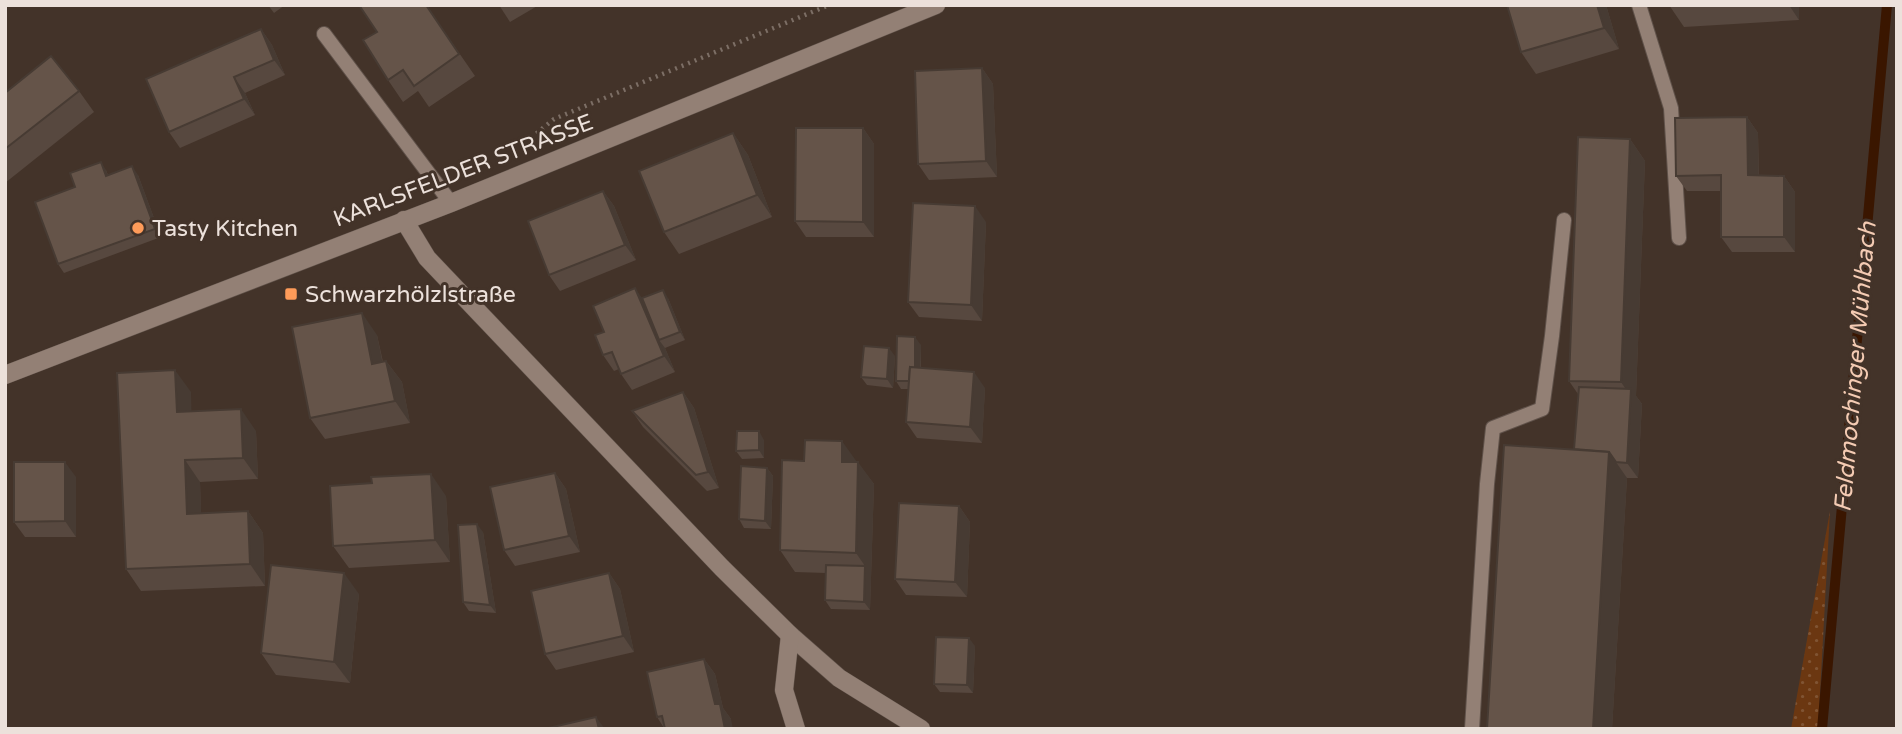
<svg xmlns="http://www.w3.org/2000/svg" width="1902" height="734" viewBox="0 0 1902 734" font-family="'Varela Round',sans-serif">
<defs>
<pattern id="grass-dots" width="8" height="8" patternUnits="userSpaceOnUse" patternTransform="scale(1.75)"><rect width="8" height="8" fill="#6b3711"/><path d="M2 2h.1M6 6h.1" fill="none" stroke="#805433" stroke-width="1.8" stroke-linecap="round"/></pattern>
</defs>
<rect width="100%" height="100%" fill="#433329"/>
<polygon fill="url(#grass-dots)" points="1830,511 1818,729 1791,729"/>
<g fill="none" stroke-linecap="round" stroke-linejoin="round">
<polyline stroke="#3a1600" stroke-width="10" points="1822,729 1887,5"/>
<g stroke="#60524a" stroke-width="16">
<g id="service">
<polyline points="1639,5 1671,108 1679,238"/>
<polyline points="324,34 451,203"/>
<polyline points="1472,729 1487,484 1493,428 1542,409 1552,336 1564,220"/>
</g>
</g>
<g stroke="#60524a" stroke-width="19">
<g id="minor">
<polyline points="404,220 427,258 722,568 790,635 839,678 921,729"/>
<polyline points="790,635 784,690 796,729"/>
</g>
</g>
<g stroke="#60524a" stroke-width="19">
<polyline id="tertiary" points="5,375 451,203 936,5"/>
</g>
<polyline stroke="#7c6e65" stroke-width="4.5" stroke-dasharray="2 5" stroke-linecap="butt" points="531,138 554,119 829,5"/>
<use href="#service" stroke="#938075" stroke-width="14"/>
<use href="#minor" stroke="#938075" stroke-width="18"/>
<use href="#tertiary" stroke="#938075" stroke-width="18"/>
</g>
<g fill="#57483f">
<polygon points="268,5 285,5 274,13"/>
<polygon points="426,5 475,76 429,107 418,91 403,102 388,80"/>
<polygon points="499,5 539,5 510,22"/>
<polygon points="1507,5 1606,5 1619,49 1536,74 1521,52"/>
<polygon points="1669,5 1799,5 1799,20 1684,27"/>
<polygon points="261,29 272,45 285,75 245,93 255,115 180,148 169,132"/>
<polygon points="982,68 993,84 997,177 929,180 918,164"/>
<polygon points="79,91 94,112 5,183 5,93"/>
<polygon points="1747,117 1758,133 1759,175 1784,176 1795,192 1795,252 1732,252 1721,237 1721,191 1687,191 1676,176"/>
<polygon points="863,128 874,144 874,237 806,237 795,221"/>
<polygon points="733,133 748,155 772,217 679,254 664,232"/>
<polygon points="1630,139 1645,161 1636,396 1642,404 1638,478 1627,478 1612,729 1578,394 1569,381"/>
<polygon points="106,170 108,175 138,175 161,237 64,273 58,264"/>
<polygon points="603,191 614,206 636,260 560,291 549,275"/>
<polygon points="986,222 982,321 919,317 908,302"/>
<polygon points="642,298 668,298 685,340 665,348 675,372 632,390 621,374 619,369 614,371 603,355 604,332"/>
<polygon points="377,335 383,362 386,361 402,382 410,423 325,439 310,418"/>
<polygon points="921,345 921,368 985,388 982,443 917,438 906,422 908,389 901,389 896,381"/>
<polygon points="895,356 893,388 867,385 861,377"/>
<polygon points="191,392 191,412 256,431 258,479 200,482 201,513 248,511 263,533 265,586 141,591 126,569"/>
<polygon points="683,392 694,408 719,488 707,491 643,427 632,411"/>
<polygon points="764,440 764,458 742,459 736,451"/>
<polygon points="857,462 874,484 870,610 831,609 825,600 826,573 795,572 780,550"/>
<polygon points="767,468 773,476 771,529 744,528 739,519"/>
<polygon points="555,473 566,489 580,552 515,566 504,550"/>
<polygon points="76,477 76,537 25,537 14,522"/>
<polygon points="446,496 450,562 349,568 333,546"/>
<polygon points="959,506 970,522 967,597 906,595 895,579"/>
<polygon points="483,532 496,613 469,611 463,602"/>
<polygon points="609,573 620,589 634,652 556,670 545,654"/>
<polygon points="359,594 350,683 276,675 261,653"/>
<polygon points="975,646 973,693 940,692 934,684"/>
<polygon points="704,659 715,674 723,708 731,719 664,728 657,717"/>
</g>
<g fill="#473b33">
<polygon points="1597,5 1606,5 1619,49 1604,28"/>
<polygon points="1789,5 1799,5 1799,20"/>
<polygon points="261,29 272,45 285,75 274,60"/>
<polygon points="982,68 993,84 997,177 986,161"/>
<polygon points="234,77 245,93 255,115 244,99"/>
<polygon points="1747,117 1758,133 1759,191 1748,175"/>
<polygon points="863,128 874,144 874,237 863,222"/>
<polygon points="733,133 748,155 772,217 757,195"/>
<polygon points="1630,139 1645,161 1636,396 1642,404 1638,478 1627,463 1631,397 1621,382"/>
<polygon points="101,162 106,170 111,184 106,176"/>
<polygon points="132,166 138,175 161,237 155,229"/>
<polygon points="1784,176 1795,192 1795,252 1784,237"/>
<polygon points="603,191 614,206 636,260 625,245"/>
<polygon points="975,206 986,222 982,321 971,305"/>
<polygon points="635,288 646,304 659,340 665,348 675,372 664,356"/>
<polygon points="663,290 668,298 685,340 680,332"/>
<polygon points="362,313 377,335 387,385 372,364"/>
<polygon points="915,337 921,345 920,390 915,381"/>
<polygon points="889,348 895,356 893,388 887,379"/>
<polygon points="386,361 402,382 410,423 395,401"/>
<polygon points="175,370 191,392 192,434 177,412"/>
<polygon points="974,372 985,388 982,443 970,427"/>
<polygon points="683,392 694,408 719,488 708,472"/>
<polygon points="241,409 256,431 258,479 243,458"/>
<polygon points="759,431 764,440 764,458 759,450"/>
<polygon points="842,441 857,462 842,462"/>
<polygon points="1609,452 1627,478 1612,729 1593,729"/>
<polygon points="185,460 200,482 202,536 187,514"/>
<polygon points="65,462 76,477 76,537 65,521"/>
<polygon points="858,462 874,484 870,610 864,602 865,566 856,553"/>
<polygon points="767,468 773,476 771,529 765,521"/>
<polygon points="555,473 566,489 580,552 569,536"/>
<polygon points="431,474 446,496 450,562 435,540"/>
<polygon points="959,506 970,522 967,597 955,582"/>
<polygon points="248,511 263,533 265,586 250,564"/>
<polygon points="477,524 483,532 496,613 490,605"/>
<polygon points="344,573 359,594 350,683 334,662"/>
<polygon points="609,573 620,589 634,652 623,636"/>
<polygon points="969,638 975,646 973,693 967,685"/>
<polygon points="704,659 715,674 723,708 731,719 733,729 725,729 715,704"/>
<polygon points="596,717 605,729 599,729"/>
</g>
<g fill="#655449" stroke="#473b33" stroke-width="2">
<polygon points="359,5 426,5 459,54 414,86 403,70 388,80 363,40 377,32"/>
<polygon points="1507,5 1597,5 1604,28 1521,52"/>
<polygon points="261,29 274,60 234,77 244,99 169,132 146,79"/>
<polygon points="51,56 79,91 5,149 5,93"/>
<polygon points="982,68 986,161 918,164 915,71"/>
<polygon points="1747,117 1748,175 1784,176 1784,237 1721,237 1721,175 1676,176 1675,118"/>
<polygon points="796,128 863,128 863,222 795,221"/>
<polygon points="733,133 757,195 664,232 639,171"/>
<polygon points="1578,137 1630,139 1621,382 1569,381"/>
<polygon points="101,162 106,176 132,166 155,229 58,264 35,202 75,187 70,173"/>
<polygon points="603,191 625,245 549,275 528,221"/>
<polygon points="913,203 975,206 971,305 908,302"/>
<polygon points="635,288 664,356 621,374 612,352 603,355 595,335 604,332 593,306"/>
<polygon points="663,290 680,332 659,340 642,298"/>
<polygon points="362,313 372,364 386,361 395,401 310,418 292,327"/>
<polygon points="897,336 915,337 915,368 910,367 909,381 896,381"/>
<polygon points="864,346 889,348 887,379 861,377"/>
<polygon points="910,367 974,372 970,427 906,422"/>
<polygon points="175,370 177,412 241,409 243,458 185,460 187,514 248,511 250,564 126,569 117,373"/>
<polygon points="1579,387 1631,389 1627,463 1616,462 1609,452 1574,449"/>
<polygon points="683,392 708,472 696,475 632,411"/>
<polygon points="737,431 759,431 759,450 736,451"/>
<polygon points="805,440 842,441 842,462 858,462 856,553 780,550 782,460 804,461"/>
<polygon points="1504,445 1609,452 1593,729 1487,729"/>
<polygon points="14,462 65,462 65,521 14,522"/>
<polygon points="741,466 767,468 765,521 739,519"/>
<polygon points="555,473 569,536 504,550 490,487"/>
<polygon points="431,474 435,540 333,546 330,486 372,483 371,477"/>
<polygon points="899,503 959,506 955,582 895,579"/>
<polygon points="477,524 490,605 463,602 458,525"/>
<polygon points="271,565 344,573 334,662 261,653"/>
<polygon points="826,565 865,566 864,602 825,600"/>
<polygon points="609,573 623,636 545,654 531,591"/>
<polygon points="936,637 969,638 967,685 934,684"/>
<polygon points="704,659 715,704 720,704 725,729 665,729 662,716 657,717 647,672"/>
<polygon points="596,717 599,729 544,729"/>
</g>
<g fill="#fe9b59" stroke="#433329" stroke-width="2.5">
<circle cx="138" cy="228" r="7"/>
<rect x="284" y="287" width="14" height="14" rx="3.5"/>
</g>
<g text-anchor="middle" stroke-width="6" stroke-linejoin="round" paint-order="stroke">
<g font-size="23" fill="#ece1db" stroke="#433329">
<text transform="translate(463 170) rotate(-21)" y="8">KARLSFELDER STRASSE</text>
</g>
<g font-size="23" fill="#ece1db" stroke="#433329" text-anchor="start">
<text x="152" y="236">Tasty Kitchen</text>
<text x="305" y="302">Schwarzhölzlstraße</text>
</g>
<g font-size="24" font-style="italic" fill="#f4cbb3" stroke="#433329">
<text transform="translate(1855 367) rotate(-85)" y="8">Feldmochinger Mühlbach</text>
</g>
</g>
<rect width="1902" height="734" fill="none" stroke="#ece1db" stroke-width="14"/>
</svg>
